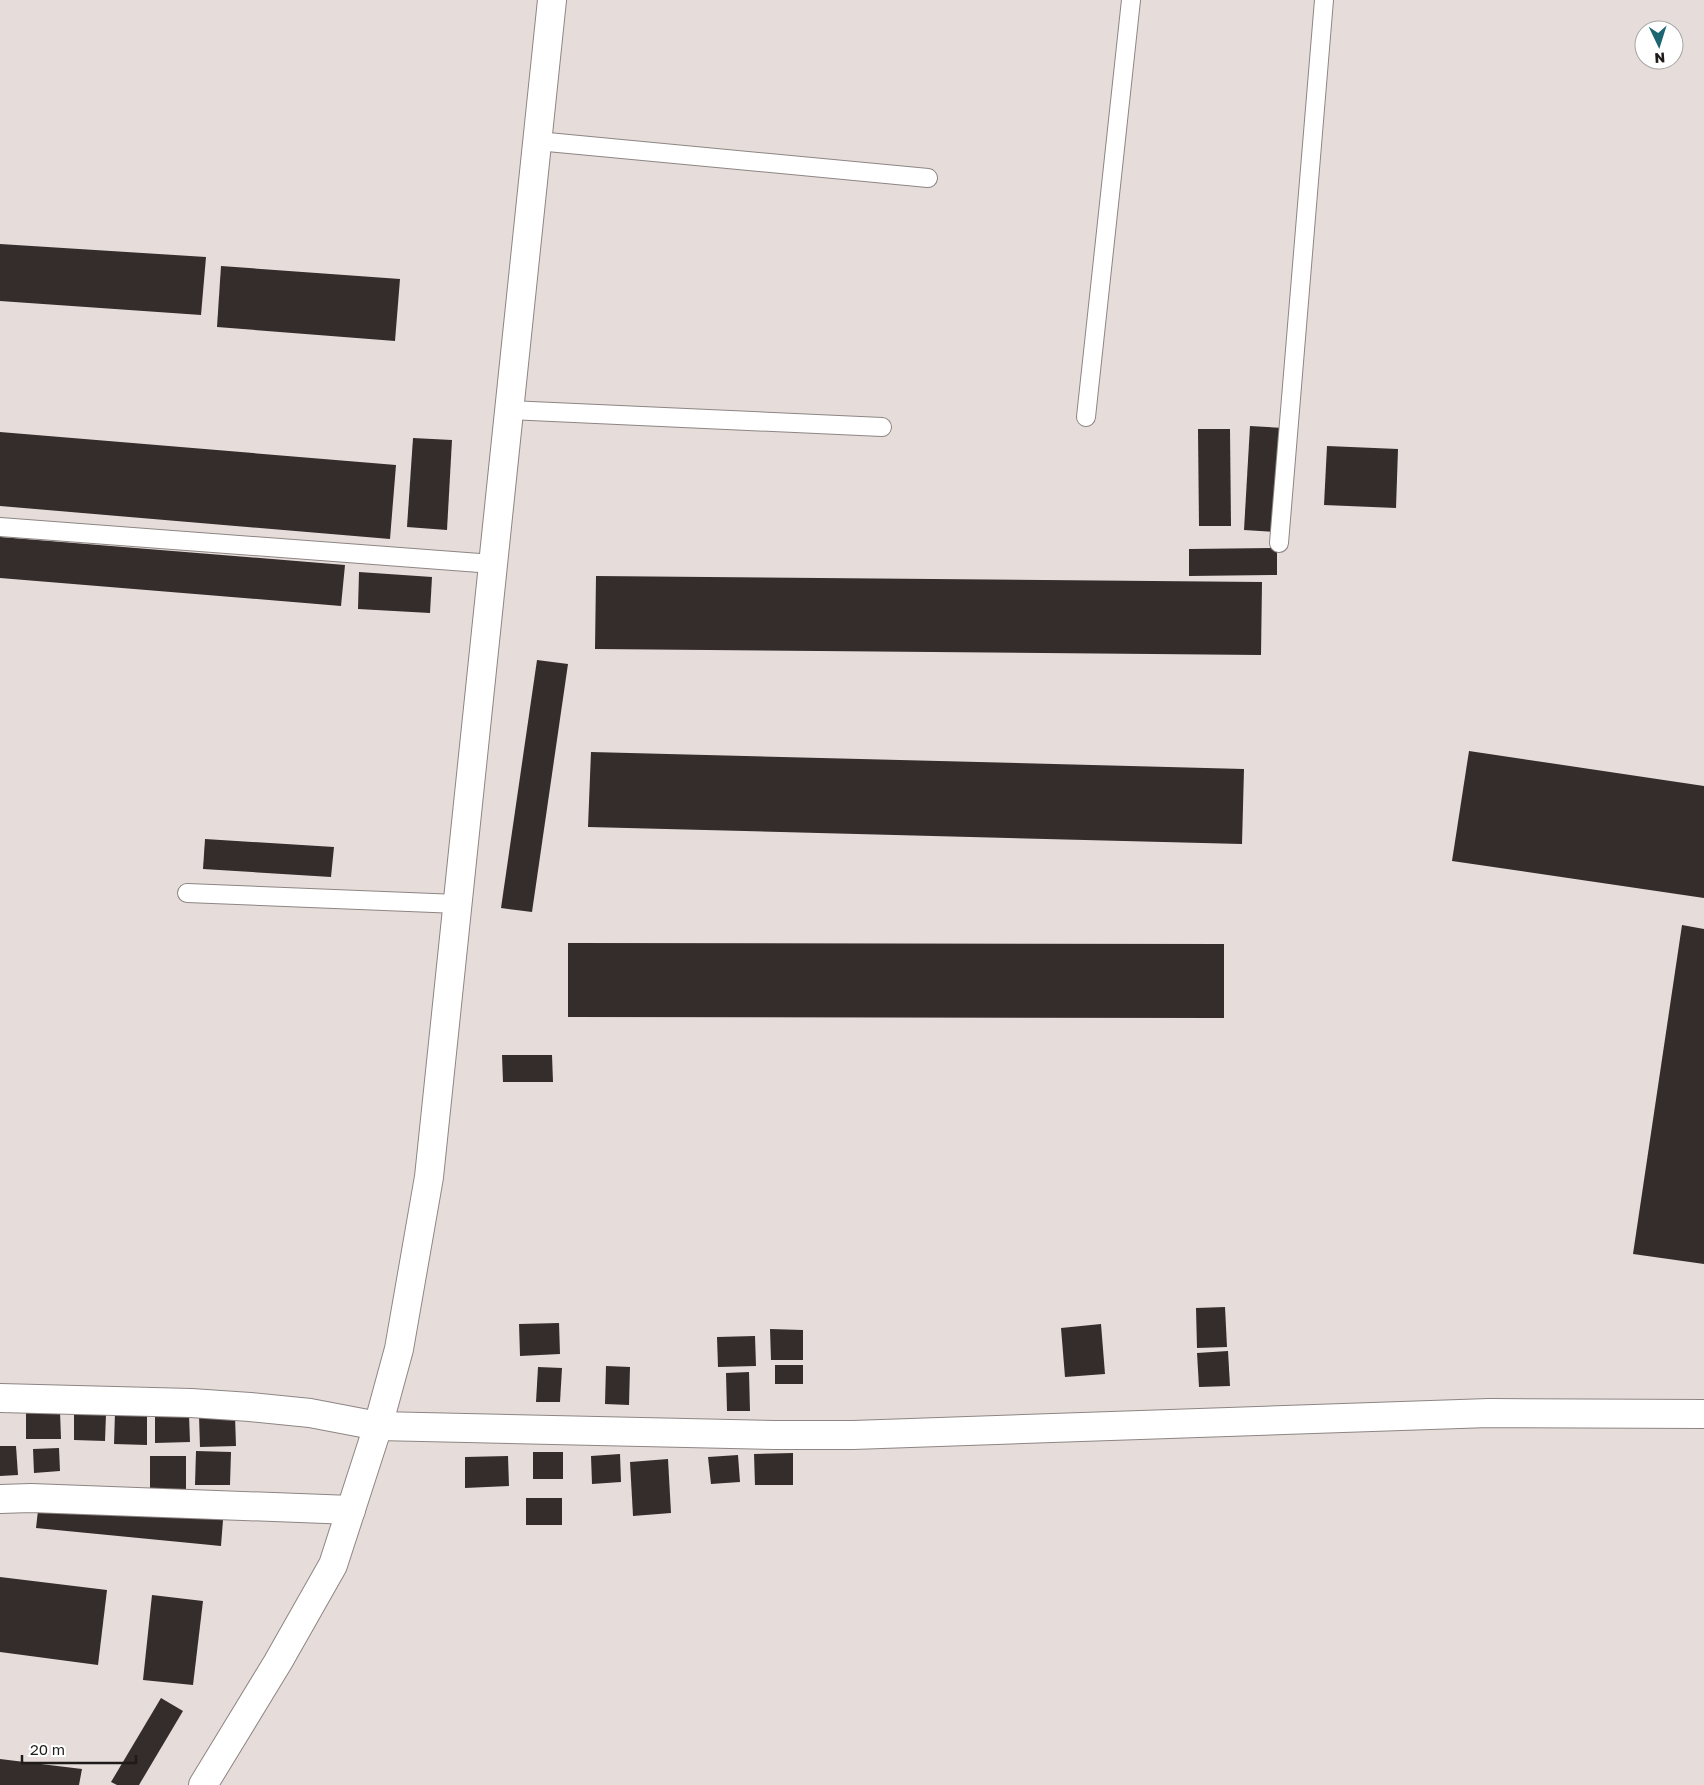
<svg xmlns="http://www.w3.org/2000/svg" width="1704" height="1785" viewBox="0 0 1704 1785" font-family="'Golos Text',sans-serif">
<rect width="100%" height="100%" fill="#e6dddb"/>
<g fill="#342d2b">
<polygon points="0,244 206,257 201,315 0,301"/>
<polygon points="221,266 400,279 395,341 217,327"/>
<polygon points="1250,426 1284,428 1278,532 1244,530"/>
<polygon points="1198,429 1230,429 1231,526 1199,526"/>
<polygon points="0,432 396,465 390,539 0,506"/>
<polygon points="413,438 452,440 447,530 407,527"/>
<polygon points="1327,446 1398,449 1396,508 1324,505"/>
<polygon points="0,537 345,565 341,606 0,578"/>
<polygon points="1277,548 1277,575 1189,576 1189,549"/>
<polygon points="359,572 432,577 430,613 358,609"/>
<polygon points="596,576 1262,582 1261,655 595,649"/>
<polygon points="537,660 568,664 532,912 501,908"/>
<polygon points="1469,751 1704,786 1704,898 1452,861"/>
<polygon points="591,752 1244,769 1242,844 588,827"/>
<polygon points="205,839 334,847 331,877 203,869"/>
<polygon points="1682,925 1704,929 1704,1264 1633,1254"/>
<polygon points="568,943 1224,944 1224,1018 568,1017"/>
<polygon points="502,1055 552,1055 553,1082 503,1082"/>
<polygon points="1225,1307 1227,1347 1197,1348 1196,1308"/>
<polygon points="559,1323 560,1354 520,1356 519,1324"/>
<polygon points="1101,1324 1105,1374 1065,1377 1061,1328"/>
<polygon points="770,1329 803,1330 803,1360 771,1360"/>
<polygon points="755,1336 756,1366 718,1367 717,1337"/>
<polygon points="1228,1351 1230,1386 1199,1387 1197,1353"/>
<rect x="775" y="1365" width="28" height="19"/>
<polygon points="606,1366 630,1367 629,1405 605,1404"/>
<polygon points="538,1367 562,1368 560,1402 536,1402"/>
<polygon points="749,1372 750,1411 727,1411 726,1373"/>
<polygon points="60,1411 61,1439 26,1439 26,1412"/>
<polygon points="115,1412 147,1413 147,1445 114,1444"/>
<polygon points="74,1413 106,1414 105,1441 74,1440"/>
<polygon points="189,1414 190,1442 155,1443 155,1415"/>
<polygon points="199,1416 235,1416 236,1446 200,1447"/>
<polygon points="0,1446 16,1446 18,1475 0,1476"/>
<polygon points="59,1448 60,1471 34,1473 33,1449"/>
<polygon points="196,1451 231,1452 230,1485 195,1485"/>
<rect x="533" y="1452" width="30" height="27"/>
<polygon points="793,1453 793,1485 755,1485 754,1454"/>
<polygon points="620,1454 621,1482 592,1484 591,1456"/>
<polygon points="738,1455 740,1482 711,1484 708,1457"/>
<polygon points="150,1456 186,1456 186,1489 150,1490"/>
<polygon points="508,1456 509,1486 465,1488 465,1457"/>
<polygon points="668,1459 671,1513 633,1516 630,1462"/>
<rect x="526" y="1498" width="36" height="27"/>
<polygon points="39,1502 223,1520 221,1546 36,1528"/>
<polygon points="0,1577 107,1590 98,1665 0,1652"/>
<polygon points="152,1595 203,1601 193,1685 143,1680"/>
<polygon points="161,1698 183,1711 139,1785 117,1785 111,1782"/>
<polygon points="0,1759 82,1769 79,1785 0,1785"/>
</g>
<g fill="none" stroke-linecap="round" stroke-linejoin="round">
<g stroke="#8d8583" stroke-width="20">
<g id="service">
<polyline points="537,141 928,178"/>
<polyline points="509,410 882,427"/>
<polyline points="1086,417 1131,0"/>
<polyline points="0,527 493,564"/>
<polyline points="1279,543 1324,0"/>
<polyline points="187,893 458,904"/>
</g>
</g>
<g stroke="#8d8583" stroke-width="30">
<g id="minor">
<polyline points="0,1398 191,1403 250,1407 310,1413 378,1426 775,1435 853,1435 1489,1413 1704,1414"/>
<polyline points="0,1499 31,1498 351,1510"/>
</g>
</g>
<g stroke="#8d8583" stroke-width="30">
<polyline id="tertiary" points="203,1785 278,1662 333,1565 378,1426 399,1349 429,1177 552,0"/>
</g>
<use href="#service" stroke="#fff" stroke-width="18"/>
<use href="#minor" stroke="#fff" stroke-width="28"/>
<use href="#tertiary" stroke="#fff" stroke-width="28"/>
</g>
<g transform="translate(1659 45) rotate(176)"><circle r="24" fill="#ffffff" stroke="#a5a4a3"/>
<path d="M0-4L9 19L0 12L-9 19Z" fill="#1e6574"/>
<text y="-8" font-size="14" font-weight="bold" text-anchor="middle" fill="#1e1b1a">N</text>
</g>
<path d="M22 1755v8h114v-8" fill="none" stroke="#1e1b1a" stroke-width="2.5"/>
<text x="30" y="1755" font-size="15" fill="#1e1b1a" stroke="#ffffff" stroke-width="4" paint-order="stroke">20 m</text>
</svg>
